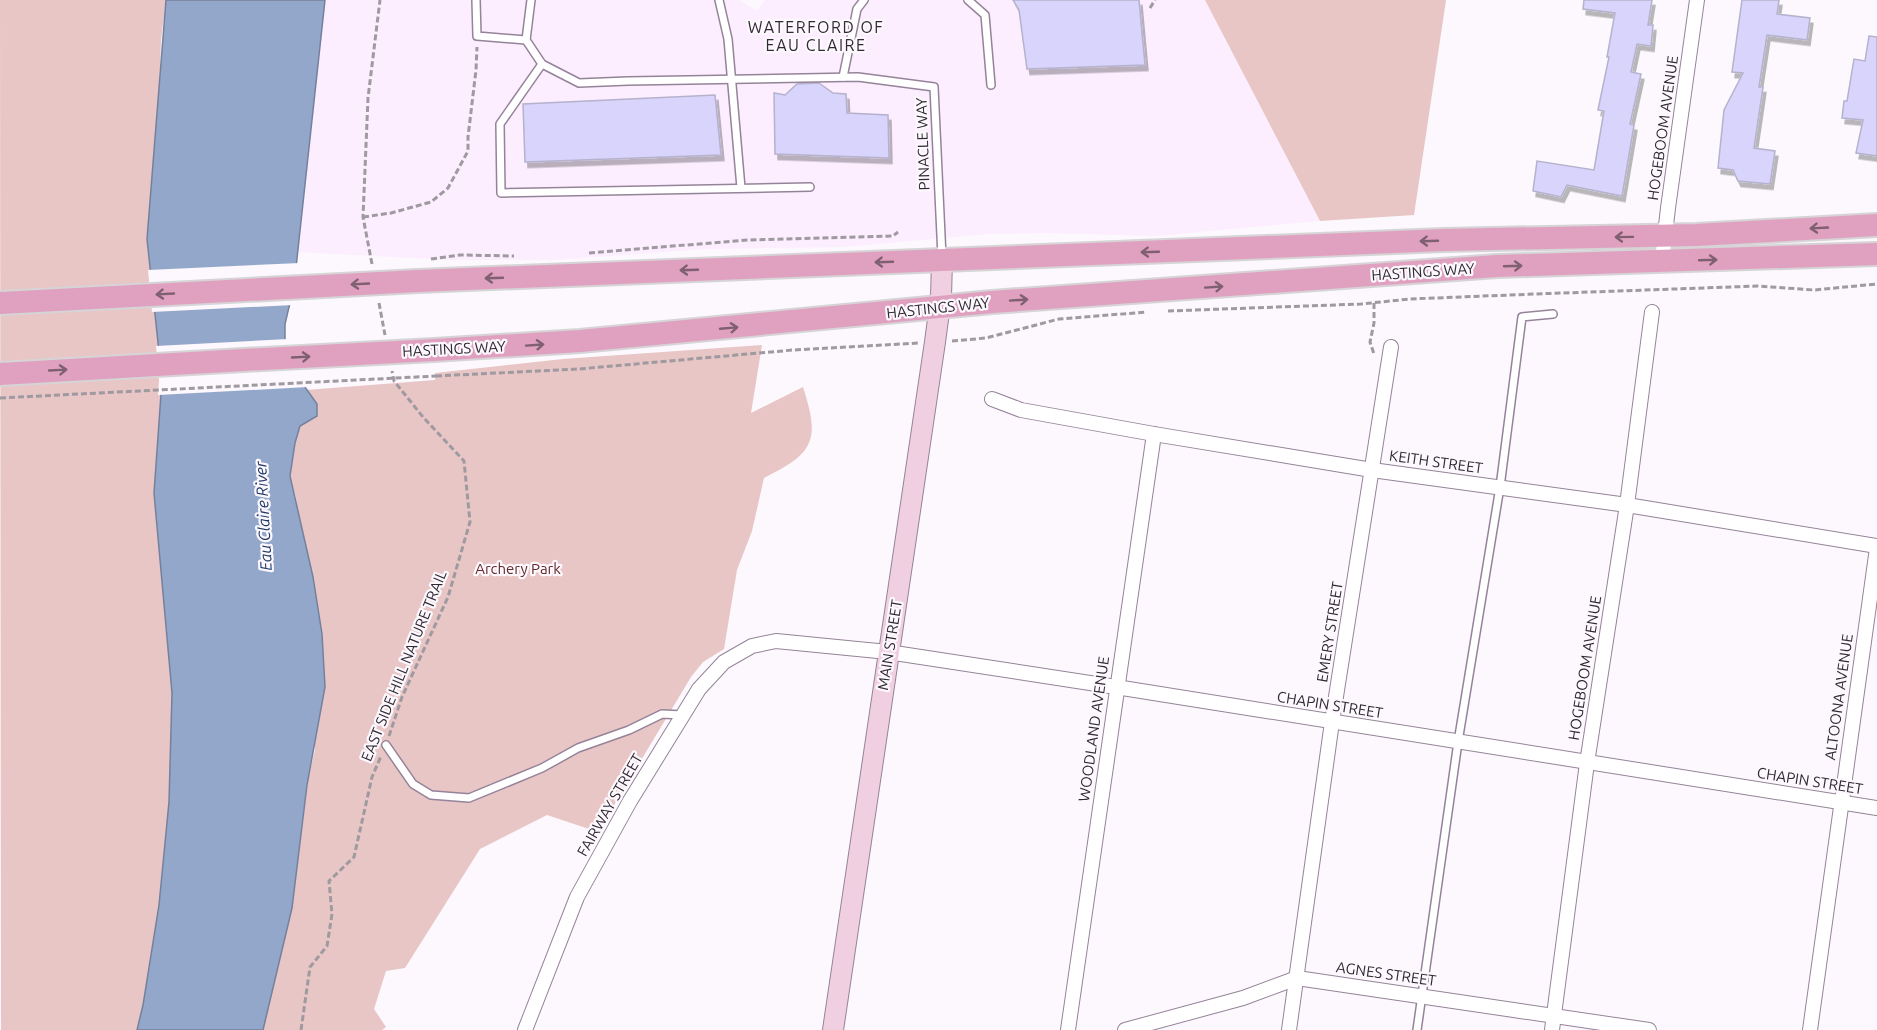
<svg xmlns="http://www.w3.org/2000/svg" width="1877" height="1030" viewBox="0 0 1877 1030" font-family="Ubuntu,sans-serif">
<defs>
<filter id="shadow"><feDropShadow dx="3" dy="5.5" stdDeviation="0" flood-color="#0004"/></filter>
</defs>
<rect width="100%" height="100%" fill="#fcf8fd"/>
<polygon fill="#fcedff" points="325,0 740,0 757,11 765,0 1205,0 1320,221 1155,236 1044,233 988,234 845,247 706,249 553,260 448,260 298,252"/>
<g fill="#e8c6c5">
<polygon points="0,0 166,0 161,40 158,119 162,380 154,493 172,693 169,802 159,905 143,1005 137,1030 1,1030"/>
<polygon points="1205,0 1446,0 1414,215 1320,221"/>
<path d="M762,345L751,413L803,387C820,440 815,453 764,478L752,531L737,570L724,649L703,662L691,677L598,832L547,815L480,849L405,968L386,971L374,1009L386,1027L382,1030H263L292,908L307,784L315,750L296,498L290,476L295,443L301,425L317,404L306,390L435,380V373L563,359Z"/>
</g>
<polygon fill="#92a7c9" stroke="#75819c" stroke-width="1.5" points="166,0 325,0 294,286 285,324 285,345 288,363 317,404 317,416 300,426 295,443 290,476 313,577 322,634 325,687 307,785 292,908 263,1030 137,1030 143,1005 159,905 169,802 172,693 154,493 162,380 147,239"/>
<g fill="#fcf8fd">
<polygon points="300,263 293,305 152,312 148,270"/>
<polygon points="288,339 291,362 308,387 158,395 159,380 156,346"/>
</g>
<g fill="#d8d4fc" stroke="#b5b2cd" stroke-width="1.5" filter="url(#shadow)">
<polygon points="1013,0 1139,0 1145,65 1027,69 1019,10"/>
<polygon points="1584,0 1652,0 1648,25 1653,25 1651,46 1637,44 1631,72 1641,74 1630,124 1634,125 1622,196 1567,185 1561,197 1533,191 1537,161 1594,170 1604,111 1598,110 1609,57 1607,57 1615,13 1583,9"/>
<polygon points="1742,0 1779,0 1777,14 1810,18 1807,40 1767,35 1759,87 1763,87 1754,148 1775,151 1770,184 1738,181 1733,170 1718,168 1724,110 1743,73 1732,72"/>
<polygon points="1869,36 1877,37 1877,156 1856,153 1863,120 1842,118 1844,101 1847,101 1854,59 1865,61"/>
<polygon points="819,83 833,93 846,94 847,113 888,115 889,158 775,154 774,93 785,95 797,84"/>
<polygon points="715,95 721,155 525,162 523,104"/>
</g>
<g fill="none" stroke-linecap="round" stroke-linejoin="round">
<g stroke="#958399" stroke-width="10">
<g id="lane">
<polyline points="476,0 477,36 526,40"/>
<polyline points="531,0 526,40 542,64 579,83 628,81 858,77 934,87 942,257"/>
<polyline points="719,0 728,39 741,188"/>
<polyline points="968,0 985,15 991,85"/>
<polyline points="542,64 500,124 501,193 810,187"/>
<polyline points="843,77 857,9 864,0"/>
<polyline points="386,745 413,784 431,795 469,798 542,768 578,748 629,730 662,714 683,715"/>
<polyline points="1417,1030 1458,742 1500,487 1522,317 1553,314"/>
</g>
</g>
<g stroke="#958399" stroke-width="16">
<g id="street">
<polyline points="1662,261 1668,208 1697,0"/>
<polyline points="992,399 1021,410 1154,434 1372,470 1627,505 1877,546"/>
<polyline points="525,1030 577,897 630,801 699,689 724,662 752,646 776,641 888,652 1116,687 1877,808"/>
<polyline points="1068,1030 1154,434"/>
<polyline points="1125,1030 1243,998 1297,978 1649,1030"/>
<polyline points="1289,1030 1332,722 1391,347"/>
<polyline points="1552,1030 1587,763 1627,505 1652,312"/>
<polyline points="1810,1030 1877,548"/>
</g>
</g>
<g stroke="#958399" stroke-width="22">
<polyline id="secondary" points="833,1030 935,342 941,297 942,260"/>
</g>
<g stroke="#d6d4d6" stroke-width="26">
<g id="primary">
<polyline points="418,281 1444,240 1696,235 1877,225"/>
<polyline points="434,350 580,341 992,302 1497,266 1877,254"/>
<polyline points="0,374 243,360"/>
</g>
</g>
<g stroke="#9f99a0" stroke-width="3" stroke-dasharray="6 3" stroke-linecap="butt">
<polyline points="1150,8 1155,0"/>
<polyline points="363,217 391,213 431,202 448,188 468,151 468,137 476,70 477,47"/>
<polyline points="589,253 747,240 893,236 898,232"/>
<polyline points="431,259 460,255 514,256"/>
<polyline points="372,264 363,217 368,98 380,0"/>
<polyline points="379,303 385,335"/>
<polyline points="1374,303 1374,323 1370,342 1374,354"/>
<polyline points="1168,311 1361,304 1410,299 1535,294 1758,286 1814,290 1877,284"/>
<polyline points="952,341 986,338 1059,319 1147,312"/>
<polyline points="436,376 579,369 793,350 919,343"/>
<polyline points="389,736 402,697 448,597 470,522 464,461 423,417 394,381 392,371"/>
<polyline points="301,1030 310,967 327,946 332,914 329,881 354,857 372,777 381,756"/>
</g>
<use href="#lane" stroke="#fff" stroke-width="7"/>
<use href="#street" stroke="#fff" stroke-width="14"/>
<use href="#secondary" stroke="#f0d0e0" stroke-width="20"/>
<use href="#primary" stroke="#e0a1c1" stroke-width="22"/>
<g stroke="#d6d4d6" stroke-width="26" stroke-linecap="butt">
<g id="primary-bridge">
<polyline points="0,303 418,281"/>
<polyline points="243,360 434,350"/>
</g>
</g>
<polyline stroke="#9f99a0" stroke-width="3" stroke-dasharray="6 3" stroke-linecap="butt" points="0,398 436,376"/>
<use href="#primary-bridge" stroke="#e0a1c1" stroke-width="22"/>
</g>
<defs><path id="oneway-shaft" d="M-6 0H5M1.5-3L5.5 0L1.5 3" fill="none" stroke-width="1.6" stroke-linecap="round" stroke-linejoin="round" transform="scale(1.5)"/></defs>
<g stroke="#7f5f72">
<use href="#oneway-shaft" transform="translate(1819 228) rotate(177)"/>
<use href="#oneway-shaft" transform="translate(1624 237) rotate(179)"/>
<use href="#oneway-shaft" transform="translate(1429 241) rotate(178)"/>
<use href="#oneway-shaft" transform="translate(1150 252) rotate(178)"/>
<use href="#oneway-shaft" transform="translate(1708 260) rotate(-2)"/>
<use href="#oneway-shaft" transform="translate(884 262) rotate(178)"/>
<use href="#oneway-shaft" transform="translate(1513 266) rotate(-2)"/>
<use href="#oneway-shaft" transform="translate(689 270) rotate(178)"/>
<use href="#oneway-shaft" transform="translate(494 278) rotate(178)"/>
<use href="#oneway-shaft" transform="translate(360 284) rotate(177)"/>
<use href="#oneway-shaft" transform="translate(1214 287) rotate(-4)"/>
<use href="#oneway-shaft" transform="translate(165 294) rotate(177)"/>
<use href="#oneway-shaft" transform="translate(1019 300) rotate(-4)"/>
<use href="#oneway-shaft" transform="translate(729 328) rotate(-5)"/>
<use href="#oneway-shaft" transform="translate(535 345) rotate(-4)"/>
<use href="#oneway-shaft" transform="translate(301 357) rotate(-3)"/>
<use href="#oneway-shaft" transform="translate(58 370) rotate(-3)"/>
</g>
<g text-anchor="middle" stroke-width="4.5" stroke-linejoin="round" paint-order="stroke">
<g font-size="15" fill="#302932" stroke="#fcf8fd">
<text transform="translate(1663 128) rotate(-82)" y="5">HOGEBOOM AVENUE</text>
<text transform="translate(923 144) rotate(-92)" y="5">PINACLE WAY</text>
<text transform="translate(1423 272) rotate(-4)" y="5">HASTINGS WAY</text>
<text transform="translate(938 308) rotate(-6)" y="5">HASTINGS WAY</text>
<text transform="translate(454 349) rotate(-3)" y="5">HASTINGS WAY</text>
<text transform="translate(1436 462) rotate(8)" y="5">KEITH STREET</text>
<text transform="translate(1330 632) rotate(-81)" y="5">EMERY STREET</text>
<text transform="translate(890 645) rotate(-81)" y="5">MAIN STREET</text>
<text transform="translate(404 666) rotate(-68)" y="5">EAST SIDE HILL NATURE TRAIL</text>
<text transform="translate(1585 668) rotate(-81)" y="5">HOGEBOOM AVENUE</text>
<text transform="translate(1839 697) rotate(-82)" y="5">ALTOONA AVENUE</text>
<text transform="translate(1330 705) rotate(9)" y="5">CHAPIN STREET</text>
<text transform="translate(1094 729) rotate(-82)" y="5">WOODLAND AVENUE</text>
<text transform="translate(1810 781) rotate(9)" y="5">CHAPIN STREET</text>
<text transform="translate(610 805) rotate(-60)" y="5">FAIRWAY STREET</text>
<text transform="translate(1386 974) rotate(8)" y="5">AGNES STREET</text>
</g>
<g font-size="15" fill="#62282a" stroke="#fcf8fd">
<text x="518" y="574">Archery Park</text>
</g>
<g font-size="16" letter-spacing="1.5" fill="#302932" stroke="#fcf8fd">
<text x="816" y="33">WATERFORD OF<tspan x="816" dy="18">EAU CLAIRE</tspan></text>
</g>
<g font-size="16" font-style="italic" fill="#1d3865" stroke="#fcf8fd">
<text transform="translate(263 516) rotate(-93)" y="6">Eau Claire River</text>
</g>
</g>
</svg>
